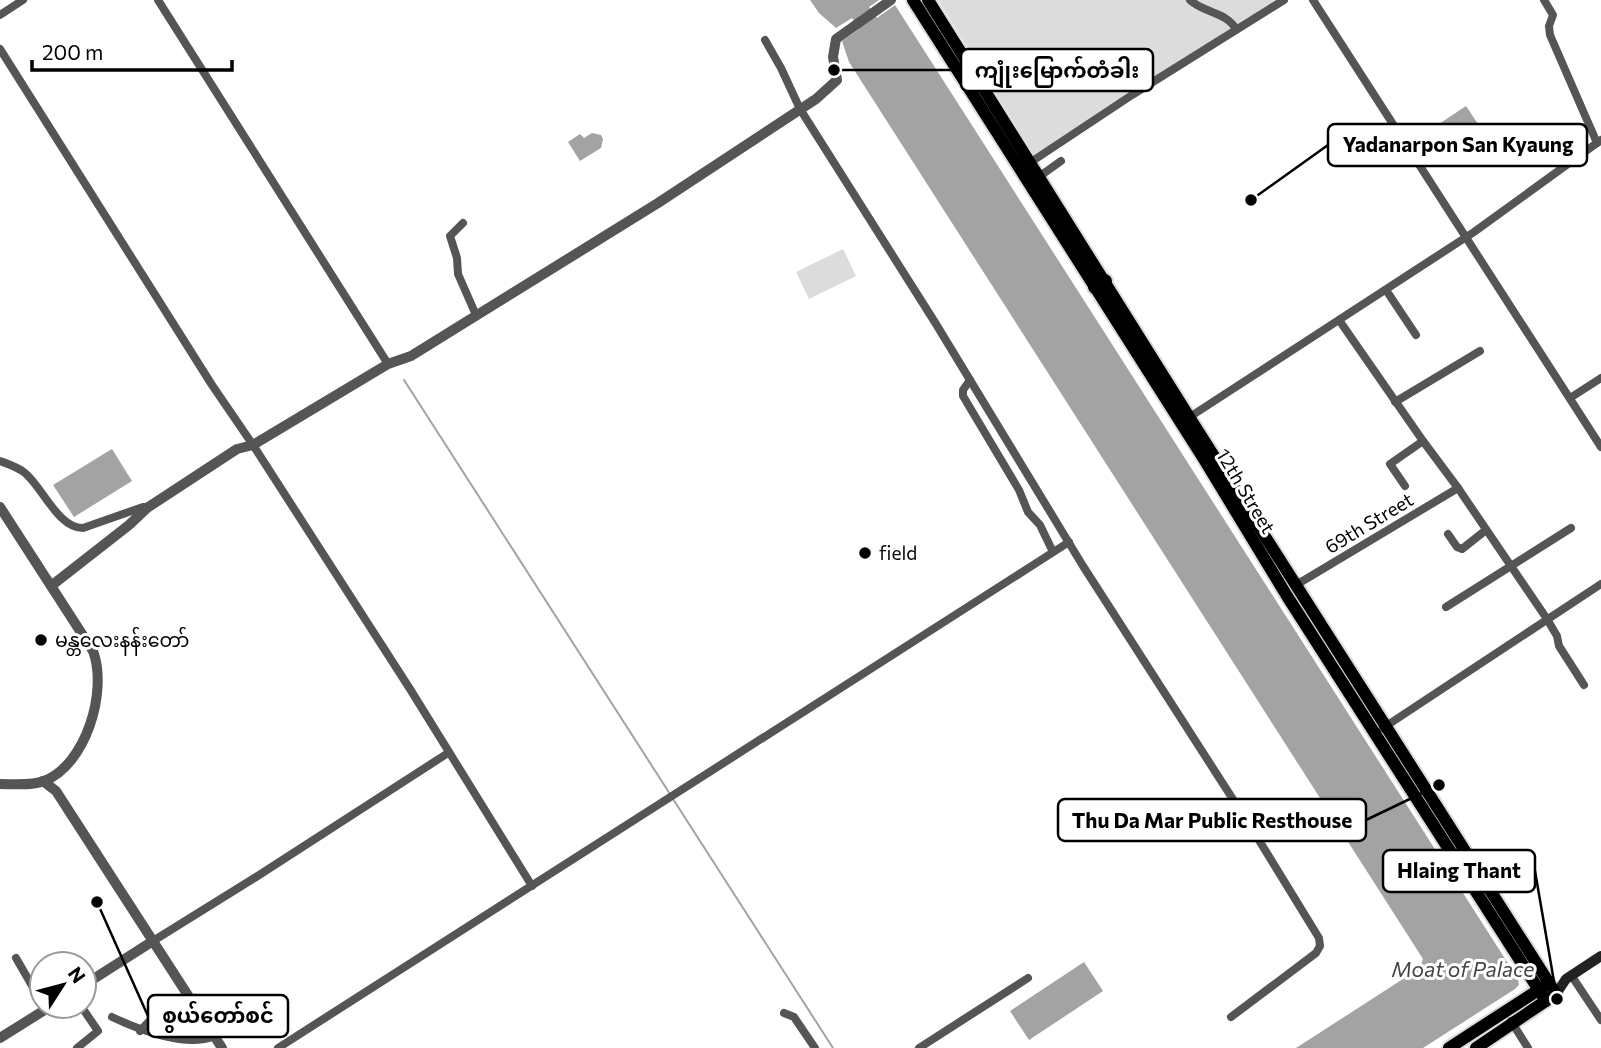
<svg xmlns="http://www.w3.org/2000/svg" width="1601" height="1048" viewBox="0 0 1601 1048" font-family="Commissioner,'Noto Sans Myanmar',sans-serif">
<rect width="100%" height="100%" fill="#fff"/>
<g fill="#dcdcdc">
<polygon points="938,0 1279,0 1035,156"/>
<polygon points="843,249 856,276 809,299 796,272"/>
</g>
<g fill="#a3a3a3">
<polygon points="810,0 879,0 869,7 877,18 895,5 1518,979 1519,985 1515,989 1423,1048 1296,1048 1420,968 1423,959 849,62 842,41 859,29 852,18 836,28 819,13"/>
<polygon points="1466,106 1478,124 1436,151 1424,134"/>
<polygon points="592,133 601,135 603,139 601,148 580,161 568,142 580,134 584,138"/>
<polygon points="112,449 132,481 74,517 53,485"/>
<polygon points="1084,962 1103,991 1029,1040 1010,1011"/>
</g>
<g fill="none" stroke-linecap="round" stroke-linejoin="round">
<g stroke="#a3a3a3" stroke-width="2">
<polyline points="404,380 670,794"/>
<polyline points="673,799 833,1048"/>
</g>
<g stroke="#dbdbdb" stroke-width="16">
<g id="primary">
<polyline points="913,0 1204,459 1287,596 1546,1001"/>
<polyline points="928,0 1189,417 1556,994 1476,1048"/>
<polyline points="1449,1048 1543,987"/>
</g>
</g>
<g stroke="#dbdbdb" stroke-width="18">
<polyline id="trunk" points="1095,287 1105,281"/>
</g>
<g stroke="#555" stroke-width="8">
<polyline points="158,0 388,364"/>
<path d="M1190,0C1204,13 1226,12 1236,29"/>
<polyline points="1313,0 1601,447"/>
<polyline points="1544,0 1553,15 1549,26 1550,35 1597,143"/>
<polyline points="0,15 23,0"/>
<polyline points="765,40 781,68 800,109 936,324 1083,566 1254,832 1319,938 1320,946 1316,953 1231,1017"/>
<polyline points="0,49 212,385 253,445 410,689 532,886"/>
<polyline points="1031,162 1132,95 1284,0"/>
<polyline points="1040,176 1061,161"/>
<polyline points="463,223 450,236 457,258 458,274 476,315"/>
<polyline points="1386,290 1416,335"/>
<polyline points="1339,320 1423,441 1458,488 1547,619 1557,636 1559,646 1584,685"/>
<polyline points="970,380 963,390 963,396 1019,490 1028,512 1040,525 1053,552"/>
<polyline points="1570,398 1601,378"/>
<polyline points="1395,402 1480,351"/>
<polyline points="1185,420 1474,232 1601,140"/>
<path d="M0,461C8,464 18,467 25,473C43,488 58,528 83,528L143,507L147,508"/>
<polyline points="1405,486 1390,464 1423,441"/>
<polyline points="1448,534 1457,547 1462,549 1486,530"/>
<polyline points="1296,585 1458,488"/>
<polyline points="1446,607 1571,528"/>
<polyline points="1383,728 1601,584"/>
<polyline points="153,941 256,877 448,753"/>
<polyline points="16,958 42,1003"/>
<polyline points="1571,975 1601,1020"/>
<polyline points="784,1013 794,1017 815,1048"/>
<path d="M112,1017C139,1030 187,1048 214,1036"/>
<polyline points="1511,1021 1528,1048"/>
<polyline points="140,1031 156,1014 155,1001"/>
<polyline points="77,1048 98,1031 81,1006"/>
<polyline points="278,1048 1069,542"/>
<polyline points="919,1048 1028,978"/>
</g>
<g stroke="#555" stroke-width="10">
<path d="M0,507L93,651C108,691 86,765 44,781C31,786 14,784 0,784"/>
<polyline points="51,586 129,525 147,508 237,449 253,445 388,364 411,356 658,203 816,99 837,80 833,57 836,39 891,0"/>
<polyline points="43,781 56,791 222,1048"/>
<polyline points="84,985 153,941"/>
<polyline points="0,1038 51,1006"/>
</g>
<polyline stroke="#222" stroke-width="10" points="1556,994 1566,979 1601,956"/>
<use href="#primary" stroke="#000" stroke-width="12"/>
<use href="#trunk" stroke="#000" stroke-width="14"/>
</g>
<g fill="#000" stroke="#fff" stroke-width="2.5">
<circle cx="865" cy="553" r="7"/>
<circle cx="41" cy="640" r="7"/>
</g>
<g text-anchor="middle" stroke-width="6" stroke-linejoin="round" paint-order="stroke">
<g font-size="19" fill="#000" stroke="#fff">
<text transform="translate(1246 491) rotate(59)" y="7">12th Street</text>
<text transform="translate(1369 523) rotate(-31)" y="7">69th Street</text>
</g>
<g font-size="19" fill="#000" stroke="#fff" text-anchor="start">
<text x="879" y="560">field</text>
<text x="55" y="647">မန္တလေးနန်းတော်</text>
</g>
<g font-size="21" font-style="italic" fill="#444" stroke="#fff">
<text x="1463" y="977">Moat of Palace</text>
</g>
</g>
<path fill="none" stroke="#000" stroke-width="2.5" d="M834 70L961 70M1251 200L1328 145M1439 785L1366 820M1557 999L1535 871M97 902L148 1016"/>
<g fill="#000" stroke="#fff" stroke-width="2.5">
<circle cx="834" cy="70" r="7"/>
<circle cx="1251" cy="200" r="7"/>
<circle cx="1439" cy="785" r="7"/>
<circle cx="1557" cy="999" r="7"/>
<circle cx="97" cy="902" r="7"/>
</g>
<g fill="#fff" stroke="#000" stroke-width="2.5">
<rect x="961" y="49" width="192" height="42" rx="7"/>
<rect x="1328" y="124" width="259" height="42" rx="7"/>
<rect x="1058" y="799" width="308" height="42" rx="7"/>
<rect x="1383" y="850" width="152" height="42" rx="7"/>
<rect x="148" y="995" width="140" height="42" rx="7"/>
</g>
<g font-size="21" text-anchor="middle" font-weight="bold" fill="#000">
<text x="1057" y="78">ကျုံးမြောက်တံခါး</text>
<text x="1458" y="152">Yadanarpon San Kyaung</text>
<text x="1212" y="828">Thu Da Mar Public Resthouse</text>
<text x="1459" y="878">Hlaing Thant</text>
<text x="218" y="1023">စွယ်တော်စင်</text>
</g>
<g transform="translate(63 985) rotate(54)"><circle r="33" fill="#ffffff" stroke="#999999" stroke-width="2"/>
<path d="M0-5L12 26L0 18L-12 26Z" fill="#000000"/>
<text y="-10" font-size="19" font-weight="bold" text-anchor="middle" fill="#000000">N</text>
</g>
<path d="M32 60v10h200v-10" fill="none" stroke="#000000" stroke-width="3.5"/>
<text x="42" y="60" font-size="21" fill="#000000" stroke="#ffffff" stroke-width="5" paint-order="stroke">200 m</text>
</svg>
